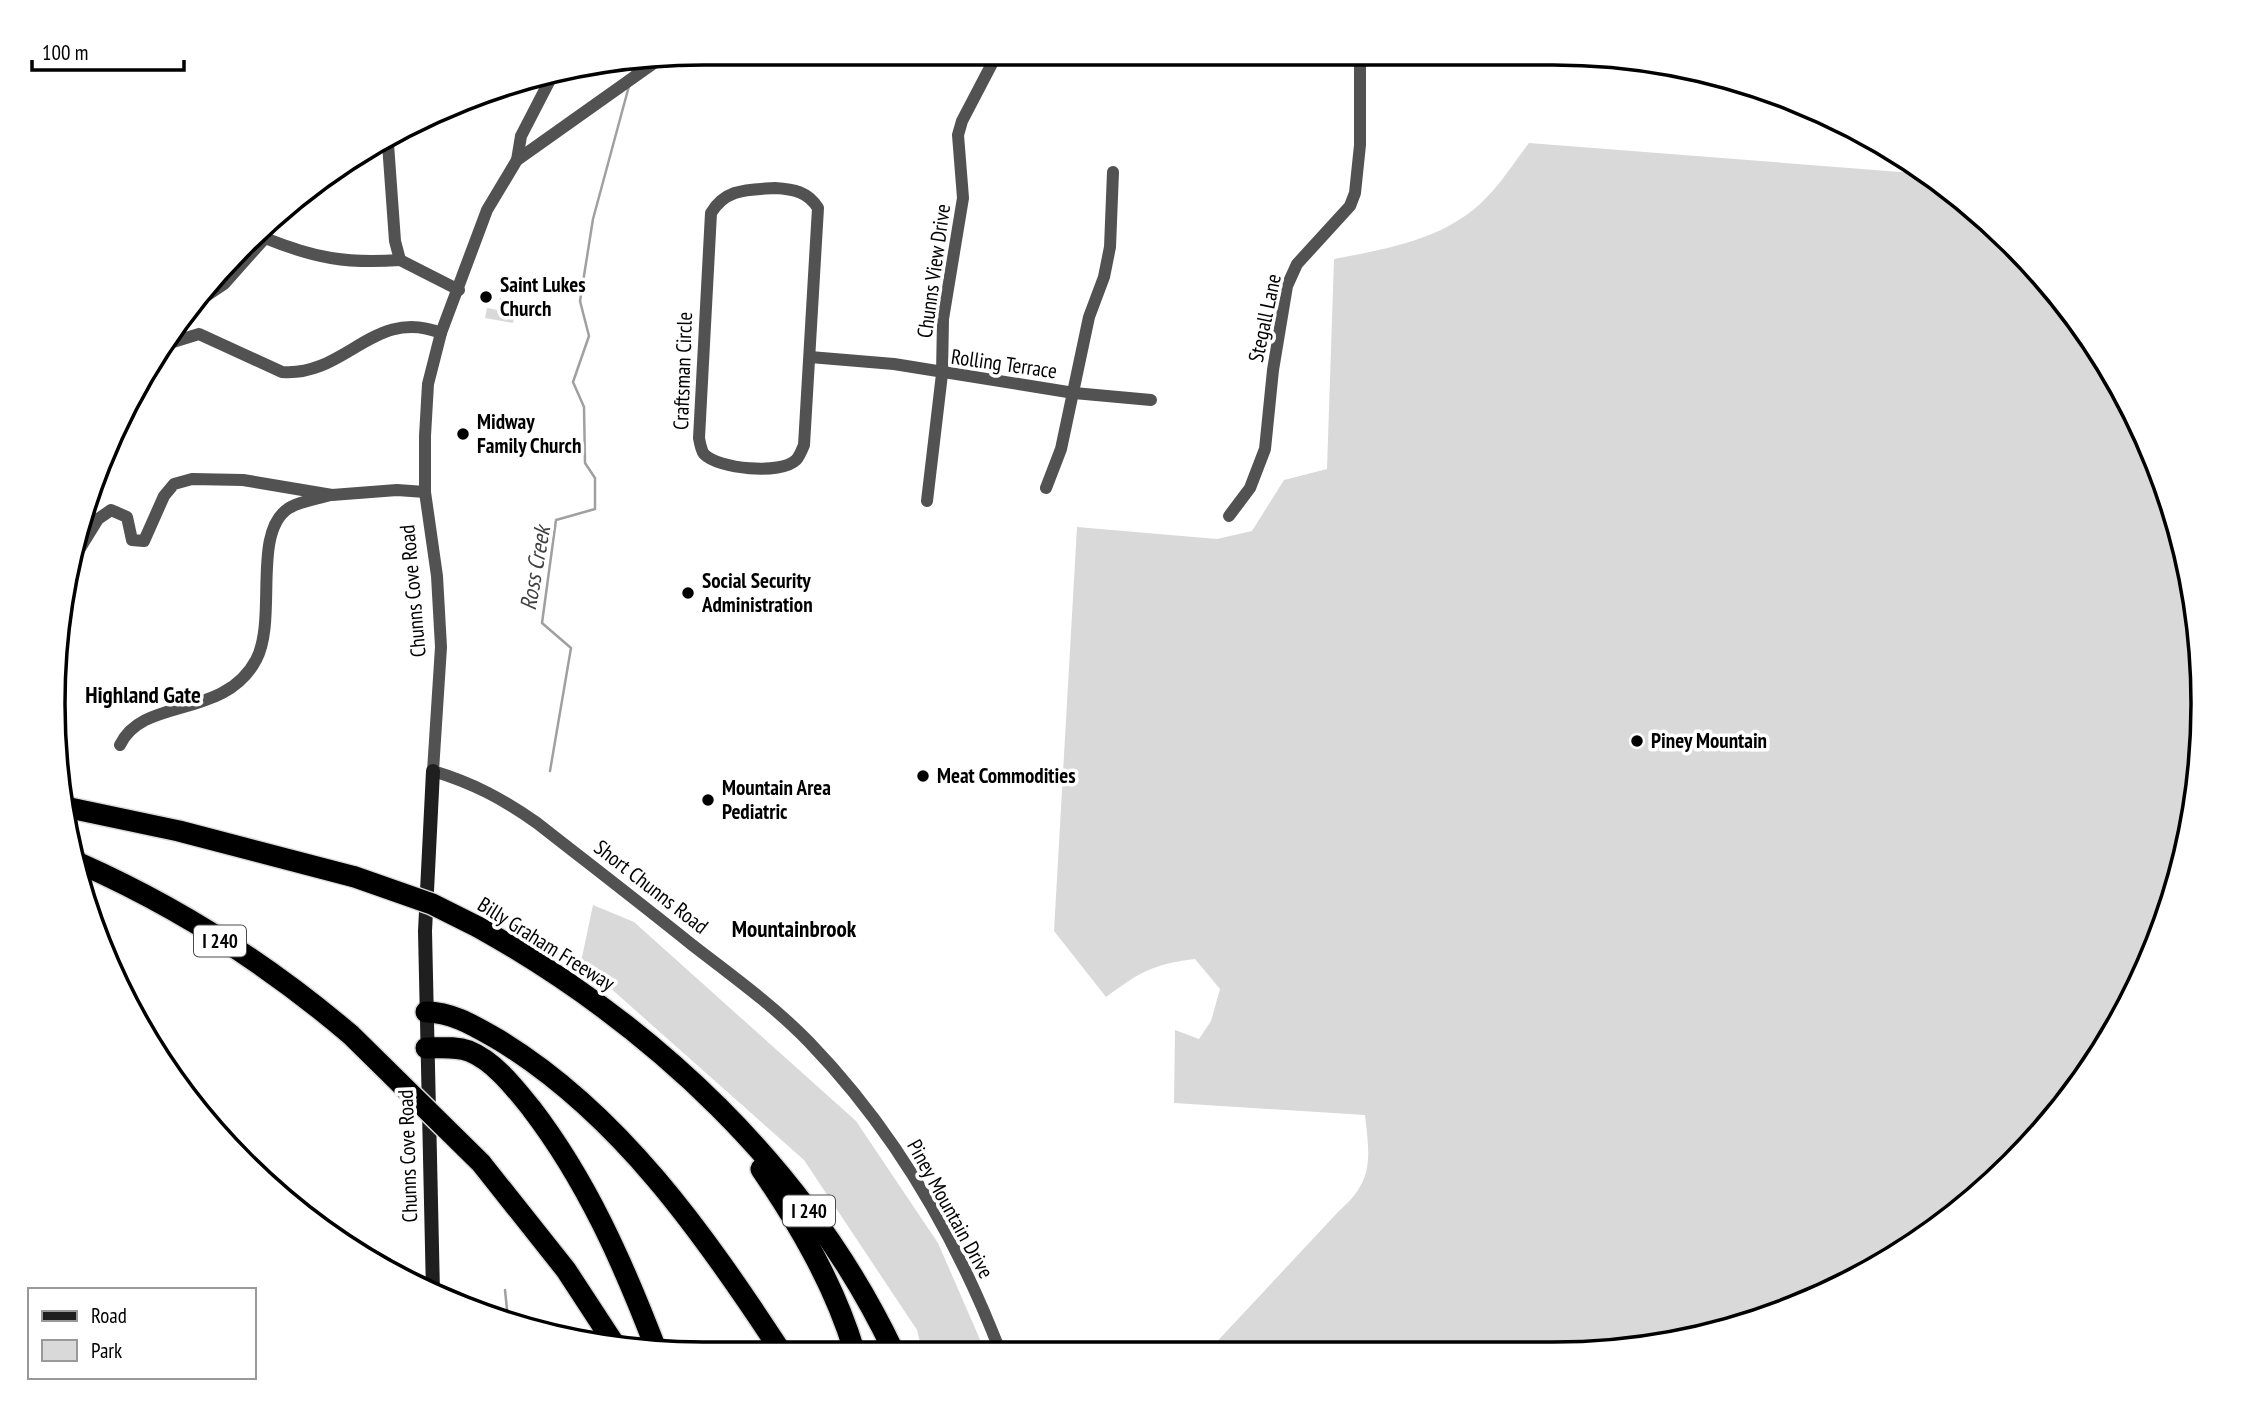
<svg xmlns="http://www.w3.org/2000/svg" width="2256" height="1407" viewBox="0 0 2256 1407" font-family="'PT Sans Narrow',sans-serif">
<rect width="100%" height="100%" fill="#fff"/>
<g fill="#d9d9d9">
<path d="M1529,143L1926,174L1948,187L2042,274L2116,378L2169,494L2198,618L2202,746L2181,872L2137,991L2069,1099L1982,1193L1878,1267L1761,1320L1595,1353L1173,1351L1210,1349L1338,1212C1374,1181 1370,1159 1365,1115L1174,1103L1175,1030L1199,1039L1211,1021L1220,989L1195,959C1153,964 1140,972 1106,997L1054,931L1077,527L1217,539L1252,531L1284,480L1327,469L1334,259C1387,249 1447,239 1486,198C1502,182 1515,161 1529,143Z"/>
<polygon points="500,298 517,301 513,323 485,318 487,308 498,310"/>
<polygon points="593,905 634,922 856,1121 938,1243 985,1351 922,1350 917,1330 804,1160 581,962"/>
</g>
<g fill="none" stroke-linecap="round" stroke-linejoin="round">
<g stroke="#a0a0a0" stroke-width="2.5">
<polyline points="803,53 843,60 931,54"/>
<polyline points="625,65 634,72"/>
<polyline points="550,771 571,648 542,623 556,520 595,509 595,478 585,463 584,407 573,382 589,336 580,301 593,219 629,86"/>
<polyline points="505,1290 508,1319"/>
</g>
<g stroke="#dbdbdb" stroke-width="24">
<g id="highway">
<polyline points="70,808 179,831 355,877"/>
<path d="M79,863C176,906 270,966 351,1035"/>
<path d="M478,927C653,1025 806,1168 893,1350"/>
<path d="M426,1012C453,1012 476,1027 499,1040C619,1113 704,1234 780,1350"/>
<path d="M426,1048C440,1048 455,1046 469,1051C494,1061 514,1087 531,1108C587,1181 623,1263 656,1349"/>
<polyline points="481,1163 566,1270 617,1348"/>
<path d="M761,1169C799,1225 834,1284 854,1350"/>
</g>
</g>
<g stroke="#525252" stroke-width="12">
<path d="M658,60L517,160L487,210L441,333L428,384L425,436V492L437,576L441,647L433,771C473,783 503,799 537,823C588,863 640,903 691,944C731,975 773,1005 809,1042C894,1130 956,1237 1000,1351"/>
<polyline points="517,160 521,136 551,78"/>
<path d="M775,188C794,189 808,192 818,208L804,445C802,450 799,457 796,460C781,475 718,469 704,454C701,450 700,443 699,438L711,213C726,188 748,190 775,188Z"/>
<polyline points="400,260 459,290"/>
<path d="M206,296L224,284L265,238C314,258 347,264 400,260L395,241L388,144"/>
<path d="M160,346L199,334L282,372C346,377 374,306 441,333"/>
<polyline points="810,357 894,364 1074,393 1151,400"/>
<polyline points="1046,488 1061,449 1089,317 1104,277 1110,247 1113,172"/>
<polyline points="927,501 942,374 943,319 963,198 958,135 962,121 997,54"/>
<polyline points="1229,516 1250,488 1265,449 1273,370 1287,286 1297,264 1350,206 1355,193 1360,145 1360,56"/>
<polyline points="77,553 98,519 111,510 127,517 132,540 144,541 164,496 174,484 192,479 243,480 332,495 397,490 425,492"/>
<path d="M120,745C143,696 224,720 256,660C278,619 251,532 289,508C301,501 317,499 330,495"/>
</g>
<polyline stroke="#1f1f1f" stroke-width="14" points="433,771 425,931 433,1293"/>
<use href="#highway" stroke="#000" stroke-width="21"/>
<g stroke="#dbdbdb" stroke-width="24" stroke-linecap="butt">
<g id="highway-bridge">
<polyline points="355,877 432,904 478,927"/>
<polyline points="351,1035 481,1163"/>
</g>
</g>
<use href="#highway-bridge" stroke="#000" stroke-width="21"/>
</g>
<g fill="#000" stroke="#fff" stroke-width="2.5">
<circle cx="486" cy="297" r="7"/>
<circle cx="463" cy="434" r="7"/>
<circle cx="688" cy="593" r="7"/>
<circle cx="1637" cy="741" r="7"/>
<circle cx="923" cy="776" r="7"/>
<circle cx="708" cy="800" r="7"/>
</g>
<g text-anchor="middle" stroke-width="7" stroke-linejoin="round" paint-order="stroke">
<g fill="#fff" stroke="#4c4c4c" stroke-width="2">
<rect x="194" y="925.5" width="52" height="31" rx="5"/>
<rect x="783" y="1195.5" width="52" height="31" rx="5"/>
</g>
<g font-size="19" font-weight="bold" fill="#000">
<text x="220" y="948">I 240</text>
<text x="809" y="1218">I 240</text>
</g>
<g font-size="21" fill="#000" stroke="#fff">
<text transform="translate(934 271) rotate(-82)" y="7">Chunns View Drive</text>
<text transform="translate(1265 318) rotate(-78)" y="7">Stegall Lane</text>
<text transform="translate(1004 364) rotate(8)" y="7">Rolling Terrace</text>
<text transform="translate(683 371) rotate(-88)" y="7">Craftsman Circle</text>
<text transform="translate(413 591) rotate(-95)" y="7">Chunns Cove Road</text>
<text transform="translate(651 887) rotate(38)" y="7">Short Chunns Road</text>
<text transform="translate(546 944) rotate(32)" y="7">Billy Graham Freeway</text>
<text transform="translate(408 1156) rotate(-92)" y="7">Chunns Cove Road</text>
<text transform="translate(950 1209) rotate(61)" y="7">Piney Mountain Drive</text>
</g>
<g font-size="21" font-weight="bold" fill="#000" stroke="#fff" text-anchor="start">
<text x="500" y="292">Saint Lukes<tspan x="500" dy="24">Church</tspan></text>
<text x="477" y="429">Midway<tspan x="477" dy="24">Family Church</tspan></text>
<text x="702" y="588">Social Security<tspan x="702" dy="24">Administration</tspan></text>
<text x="1651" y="748">Piney Mountain</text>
<text x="937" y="783">Meat Commodities</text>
<text x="722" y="795">Mountain Area<tspan x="722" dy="24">Pediatric</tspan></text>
</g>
<g font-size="23" font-style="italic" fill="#414141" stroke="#fff">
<text transform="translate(535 568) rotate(-80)" y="8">Ross Creek</text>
</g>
<g font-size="23" font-weight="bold" fill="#000" stroke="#fff">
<text x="143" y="703">Highland Gate</text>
<text x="794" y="937">Mountainbrook</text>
</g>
</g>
<path d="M0 0H2256V1407H0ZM703 65H1553A638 638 0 0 1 2191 703V704A638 638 0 0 1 1553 1342H703A638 638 0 0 1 65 704V703A638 638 0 0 1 703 65Z" fill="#fff" fill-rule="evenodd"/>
<path fill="none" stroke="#000" stroke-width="3.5" d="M703 65H1553A638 638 0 0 1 2191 703V704A638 638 0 0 1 1553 1342H703A638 638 0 0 1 65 704V703A638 638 0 0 1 703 65Z"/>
<rect x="28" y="1288" width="228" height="91" fill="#ffffff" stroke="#999999" stroke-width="2"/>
<rect x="42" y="1311" width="35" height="10" fill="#1f1f1f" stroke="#999999" stroke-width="2"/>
<text x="91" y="1323" font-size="21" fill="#000000">Road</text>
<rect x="42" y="1340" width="35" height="21" fill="#d9d9d9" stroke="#999999" stroke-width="2"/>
<text x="91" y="1358" font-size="21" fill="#000000">Park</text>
<path d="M32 60v10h152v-10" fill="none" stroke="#000000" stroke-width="3.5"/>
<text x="42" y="60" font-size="21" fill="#000000" stroke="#ffffff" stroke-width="5" paint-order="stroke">100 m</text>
</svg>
